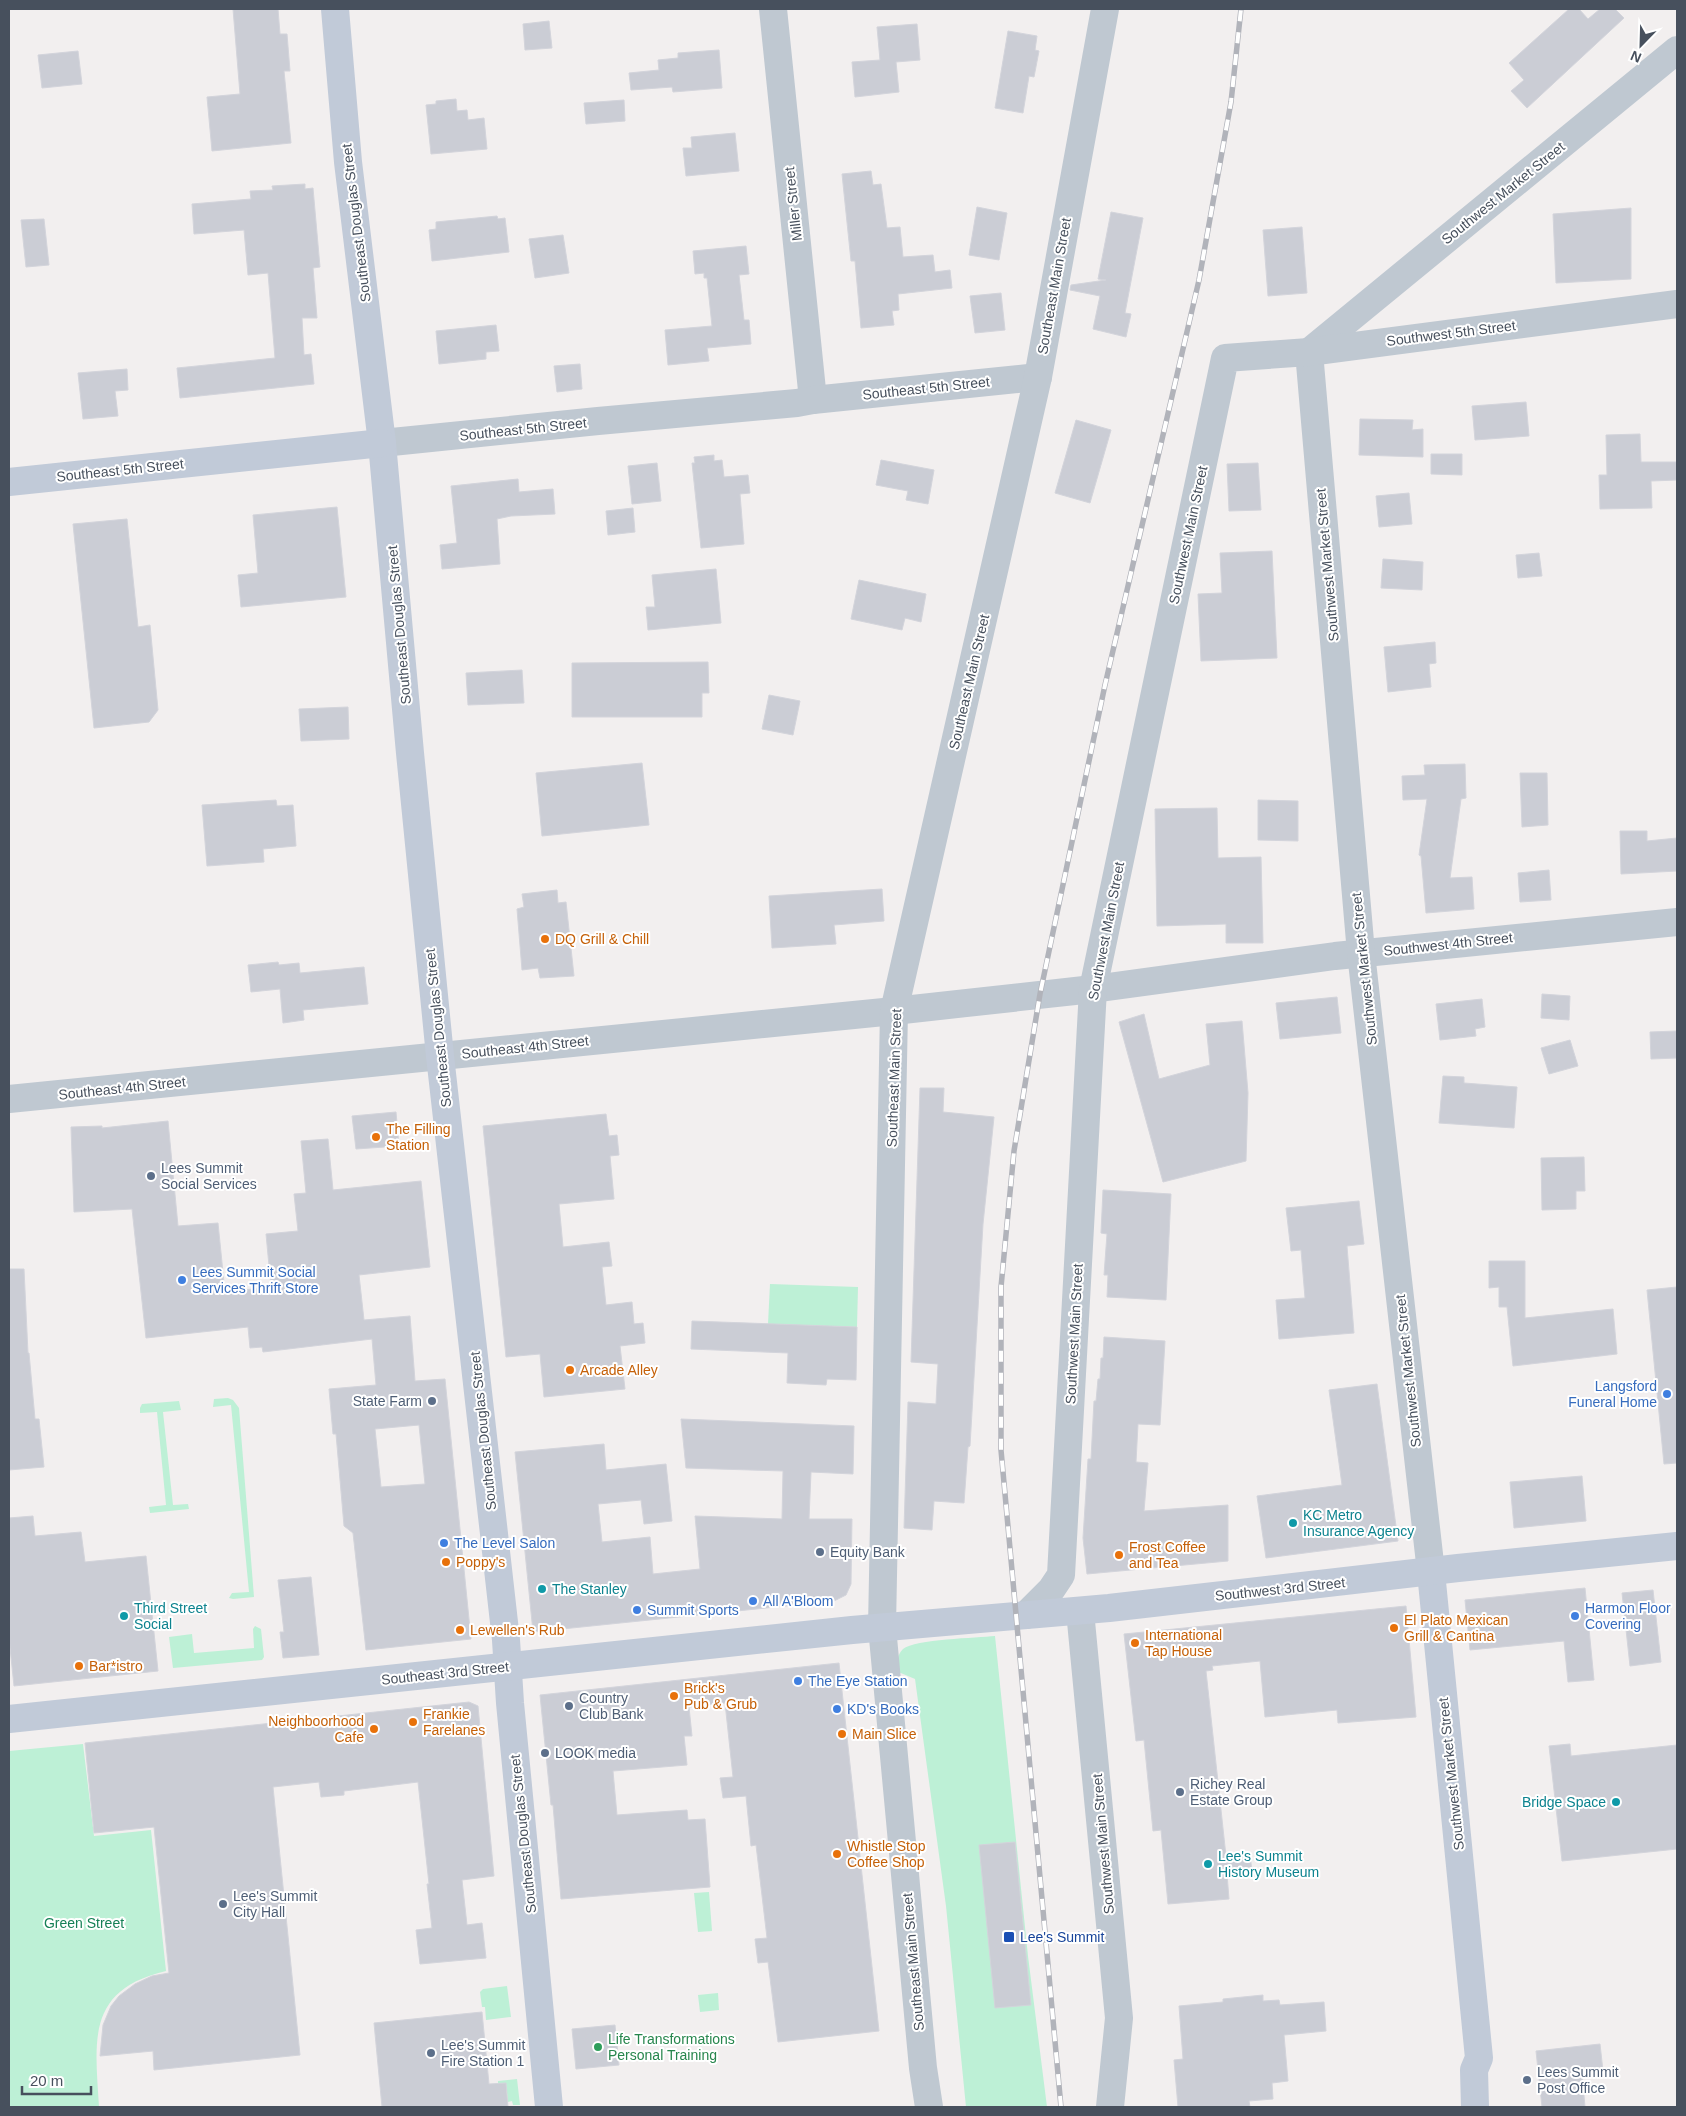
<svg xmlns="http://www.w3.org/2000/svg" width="1686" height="2116" viewBox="0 0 1686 2116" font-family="Helvetica,sans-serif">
<rect width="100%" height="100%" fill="#f2efef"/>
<g fill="#bdf0d6">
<polygon points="770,1284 858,1287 857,1327 768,1324"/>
<polygon points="228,1398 233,1400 239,1408 254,1597 233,1599 229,1598 232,1593 249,1592 231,1405 213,1407 214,1399"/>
<polygon points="179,1401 181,1410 163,1412 173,1505 188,1504 189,1509 150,1513 149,1507 166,1505 157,1412 140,1413 140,1408 142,1404"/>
<polygon points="255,1626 261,1629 264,1657 262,1660 173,1668 169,1637 192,1634 194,1653 254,1648 253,1629"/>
<path d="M995,1636L1028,1956L1047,2107H966L946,1906L915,1679L896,1671C897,1663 897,1655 903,1649C915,1639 977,1638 995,1636Z"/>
<path d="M83,1744L94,1836L151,1830L166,1971C86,1990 95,2040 99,2107H9V1751Z"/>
<polygon points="709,1892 712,1931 698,1932 694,1893"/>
<polygon points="507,1986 511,2017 486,2020 485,2007 482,2007 480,1992 483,1989"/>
<polygon points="718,1993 719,2010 700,2012 698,1995"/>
<polygon points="517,2079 520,2105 513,2105 512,2101 508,2102 506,2083 498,2084 498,2081"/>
</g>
<g fill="#cbcdd5" stroke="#d3d4db" fill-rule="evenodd">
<polygon points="233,9 278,9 280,34 287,34 290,71 284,71 291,143 212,151 207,97 240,94"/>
<polygon points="1569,9 1579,9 1588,19 1600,9 1615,9 1624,18 1527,108 1511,91 1524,80 1509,63"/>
<polygon points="549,21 552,48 525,50 523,24"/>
<polygon points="917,24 920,60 896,62 899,92 855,97 852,62 880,60 877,27"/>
<polygon points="1008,31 1037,36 1035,50 1039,51 1034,77 1029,76 1023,113 995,108"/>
<polygon points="719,50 722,88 673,92 672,87 631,90 629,73 659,70 658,60 678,58 678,53"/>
<polygon points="78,51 82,84 42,88 38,55"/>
<polygon points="456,99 457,111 467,110 468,120 484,118 487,149 431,154 426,105 436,104 436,101"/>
<polygon points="624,100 625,121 586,124 584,103"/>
<polygon points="735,133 739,171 686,176 683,148 692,148 691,137"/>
<polygon points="871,171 873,185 881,184 887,228 900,227 903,257 933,255 935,272 950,270 952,288 898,294 899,310 892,311 894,325 861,328 855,261 851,261 842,174"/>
<polygon points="305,184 305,189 313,188 320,267 313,268 317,318 302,318 304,355 311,354 314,384 180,398 177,368 275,358 268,273 248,275 244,230 194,234 192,204 251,199 250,191 273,190 272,186"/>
<polygon points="977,207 1007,213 999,260 969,255"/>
<polygon points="1631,208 1631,279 1556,283 1553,214"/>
<polygon points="1111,212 1143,218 1125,313 1131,314 1126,337 1093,329 1100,296 1070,290 1071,285 1106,280 1098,279"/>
<polygon points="497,216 498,219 505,218 509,252 432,261 429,230 436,229 436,222"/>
<polygon points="44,219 49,265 26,267 21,220"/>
<polygon points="1302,227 1307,293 1268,296 1263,230"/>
<polygon points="563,235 569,273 535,278 529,239"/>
<polygon points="746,246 749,274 739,275 744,320 749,320 751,344 707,348 709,361 668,365 665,330 712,326 707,278 704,278 704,273 695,274 693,251"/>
<polygon points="1001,293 1005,330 975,333 970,296"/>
<polygon points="496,325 499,351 486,352 486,359 439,364 436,331"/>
<polygon points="580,364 582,389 557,392 554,366"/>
<polygon points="127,369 128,390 115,391 118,416 83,419 78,373"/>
<polygon points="1526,402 1529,436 1475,440 1472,406"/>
<polygon points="1360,419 1413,420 1412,430 1423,429 1423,457 1359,455"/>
<polygon points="1076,420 1111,430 1090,503 1055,493"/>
<polygon points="1640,434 1641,462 1677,462 1677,480 1651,481 1652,508 1600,509 1599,475 1607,475 1606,435"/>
<polygon points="1431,454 1462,454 1462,475 1431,474"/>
<polygon points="714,455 714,461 722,460 724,477 748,475 750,493 740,494 744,544 701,548 692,463 695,463 694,457"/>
<polygon points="881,460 934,470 928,504 906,500 908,491 876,485"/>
<polygon points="657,463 661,501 632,504 628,466"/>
<polygon points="1258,463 1261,510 1229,511 1227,464"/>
<polygon points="518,479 519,492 553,489 555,514 511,516 497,519 500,564 442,569 440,545 457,543 451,486"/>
<polygon points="1409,493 1412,524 1379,527 1376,496"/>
<polygon points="337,507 346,597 241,607 238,575 258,573 253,515"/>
<polygon points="633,508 635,532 608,535 606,511"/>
<polygon points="127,519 138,627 150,625 158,710 149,722 94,728 73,524"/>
<polygon points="1272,551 1277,658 1201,661 1198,594 1222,593 1220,553"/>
<polygon points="1539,553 1542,576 1518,578 1516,555"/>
<polygon points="1383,559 1423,562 1422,590 1381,588"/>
<polygon points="716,569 721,623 648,630 646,607 655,607 652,575"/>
<polygon points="859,580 926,594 921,622 905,618 902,630 851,619"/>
<polygon points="1435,642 1436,663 1429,664 1431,687 1388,692 1384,647"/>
<polygon points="708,662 709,693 702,693 702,717 572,717 572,663"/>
<polygon points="522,670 524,703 468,705 466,673"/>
<polygon points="769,695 800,701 793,735 762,729"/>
<polygon points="348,707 349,739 301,741 299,709"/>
<polygon points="642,763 649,825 542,836 536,773"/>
<polygon points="1465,764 1466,798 1461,799 1450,878 1472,877 1474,909 1426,913 1421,856 1419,855 1427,799 1403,800 1402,776 1425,775 1424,765"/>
<polygon points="1520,773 1547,773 1548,825 1522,827"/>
<polygon points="276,800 277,806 293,805 296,846 263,849 264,862 207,866 202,805"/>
<polygon points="1258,800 1298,801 1298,841 1258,840"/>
<polygon points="1217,808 1218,858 1261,857 1263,943 1226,943 1226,924 1157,926 1155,809"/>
<polygon points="1620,831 1647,831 1647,841 1677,838 1677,871 1621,874"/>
<polygon points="1549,870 1551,900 1520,902 1518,873"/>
<polygon points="882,889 884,921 834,925 836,944 772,948 769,896"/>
<polygon points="557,890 558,903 566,902 574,976 540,978 538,968 522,970 517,909 524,907 522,894"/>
<polygon points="278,962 279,965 299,963 300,973 364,967 368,1004 303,1010 304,1020 283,1023 280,989 251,992 248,965"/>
<polygon points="1542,994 1570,996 1569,1020 1541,1018"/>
<polygon points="1337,997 1341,1033 1280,1039 1276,1003"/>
<polygon points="1482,999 1485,1027 1475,1029 1476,1036 1440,1040 1436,1004"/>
<polygon points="1144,1014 1159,1079 1210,1065 1206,1024 1242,1021 1248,1093 1246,1161 1163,1182 1119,1022"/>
<polygon points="1677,1031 1677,1058 1651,1059 1650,1032"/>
<polygon points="1570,1040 1578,1066 1549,1074 1541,1048"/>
<polygon points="1443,1076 1464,1077 1464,1083 1517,1087 1514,1128 1439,1123"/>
<polygon points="920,1088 944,1088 943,1112 994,1117 983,1224 970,1446 968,1447 964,1503 934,1501 932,1530 904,1528 908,1402 936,1404 938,1364 911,1362"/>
<polygon points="396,1112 399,1146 356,1149 352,1116"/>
<polygon points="606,1114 609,1136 617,1135 619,1155 610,1156 614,1199 559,1204 563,1247 609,1242 612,1266 602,1267 606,1305 632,1302 634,1324 643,1323 645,1343 620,1346 625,1389 544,1397 540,1354 506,1357 483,1126"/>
<path d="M168,1121L178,1226L218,1223L225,1292L271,1287L266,1234L298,1231L294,1194L306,1193L301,1141L328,1139L333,1190L421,1181L430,1267L359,1275L364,1320L410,1316L415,1381L445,1379L471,1639L366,1650L353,1533L344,1526L336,1434H333L329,1389L376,1385L372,1339L263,1352L262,1347L250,1348L248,1327L146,1338L132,1209L74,1212L71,1127L102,1126V1128ZM419,1425L425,1484L381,1487L375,1429Z"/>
<polygon points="1584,1157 1585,1191 1576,1191 1576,1209 1542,1210 1541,1158"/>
<polygon points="1103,1190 1171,1194 1166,1300 1107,1297 1108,1275 1104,1275 1107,1234 1101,1233"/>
<polygon points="1359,1201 1364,1244 1347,1246 1354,1333 1279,1339 1276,1300 1305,1298 1301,1250 1291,1251 1286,1208"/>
<polygon points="1489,1261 1525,1261 1525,1318 1613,1309 1617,1354 1513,1366 1507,1307 1499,1307 1499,1287 1489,1288"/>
<polygon points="9,1269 24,1269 28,1353 29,1353 35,1419 39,1419 44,1467 9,1470"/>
<polygon points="1677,1287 1677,1463 1664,1464 1647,1290"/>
<polygon points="692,1321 857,1327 856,1380 827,1379 826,1385 787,1383 788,1353 691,1349"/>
<polygon points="1104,1337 1165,1341 1160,1425 1138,1424 1136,1462 1148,1463 1144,1511 1228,1505 1228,1561 1087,1574 1083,1538 1088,1459 1091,1459 1094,1401 1096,1401 1098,1379 1100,1379 1101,1358 1103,1358"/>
<polygon points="1377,1384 1398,1541 1266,1558 1257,1496 1342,1485 1329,1390"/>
<polygon points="681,1419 854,1426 853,1474 811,1472 809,1519 852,1519 851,1584 846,1595 834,1601 533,1632 515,1452 604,1444 606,1470 666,1464 672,1521 644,1524 641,1500 598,1504 602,1542 650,1537 653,1574 700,1569 695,1516 782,1519 783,1471 686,1468"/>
<polygon points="1582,1476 1586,1521 1514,1528 1510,1482"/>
<polygon points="33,1516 35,1536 81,1532 85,1562 146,1556 158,1671 14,1686 9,1638 9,1518"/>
<polygon points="311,1577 319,1655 283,1658 280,1632 284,1632 278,1580"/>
<polygon points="1585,1588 1594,1680 1568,1682 1564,1641 1470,1650 1465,1600"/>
<polygon points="1653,1590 1661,1662 1630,1666 1622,1593"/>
<polygon points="1406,1606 1416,1717 1338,1723 1337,1710 1265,1717 1260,1661 1212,1666 1213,1670 1206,1671 1226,1856 1250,1854 1252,1872 1227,1874 1229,1899 1168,1904 1161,1830 1153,1831 1144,1740 1136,1741 1124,1634"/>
<polygon points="839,1663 879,2031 778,2042 768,1962 758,1963 755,1939 767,1938 756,1845 751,1846 746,1796 723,1798 720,1778 733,1777 725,1703 689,1707 692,1736 684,1736 687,1765 613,1771 617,1815 687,1810 688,1820 705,1819 710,1887 561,1899 553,1805 551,1805 540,1695"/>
<polygon points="469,1702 478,1706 494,1876 462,1880 467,1925 482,1923 486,1958 420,1964 416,1930 432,1928 427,1884 429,1884 418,1782 344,1791 344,1795 321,1797 319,1782 273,1787 300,2055 154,2070 153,2051 100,2056 103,2025 111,2006 119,1996 135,1984 152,1976 169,1973 154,1827 94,1833 85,1743"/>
<polygon points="1570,1744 1571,1756 1677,1745 1677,1849 1562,1861 1549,1746"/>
<polygon points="1015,1842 1031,2005 995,2008 979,1845"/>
<polygon points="1263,1995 1263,2001 1279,2000 1280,2005 1324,2002 1326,2031 1284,2035 1288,2081 1272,2083 1273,2099 1249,2101 1250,2107 1178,2107 1174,2060 1183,2059 1179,2006 1223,2002 1223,1999"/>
<polygon points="482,2012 489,2084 506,2083 508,2107 382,2107 374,2023"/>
<polygon points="615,2025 619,2065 576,2069 572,2029"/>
<polygon points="1600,2044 1603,2071 1582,2073 1585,2107 1542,2107 1536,2051"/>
</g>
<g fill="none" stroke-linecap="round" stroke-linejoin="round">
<g stroke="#bfc8d1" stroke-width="28">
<polyline points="773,9 813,400"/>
<polyline points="382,443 598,421 797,403 813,400 1038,377"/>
<polyline points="9,1099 894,1011 1093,989 1335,956 1677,922"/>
<polyline points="1431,1572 1361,953 1309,352 1677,50"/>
<polyline points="1080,1611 1119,2018 1110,2107"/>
<polyline points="1026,1615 1051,1590 1061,1575 1093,989 1225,358 1309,352 1677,304"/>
<polyline points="929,2107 923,2068 882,1627 894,1011 1038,377 1105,9"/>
</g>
<g stroke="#c1cad8" stroke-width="28">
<polyline points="335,9 348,162 382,443 410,753 440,1056 506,1640 510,1703 549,2107"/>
<polyline points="9,482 382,443"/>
<polyline points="1431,1572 1479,2058 1474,2070 1475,2107"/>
<polyline points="9,1719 852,1630 1109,1608 1458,1568 1677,1546"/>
</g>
<g stroke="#b1b3ba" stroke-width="5.5">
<polyline id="rail" points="1061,2107 1001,1450 1001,1287 1014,1151 1040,994 1105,685 1199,280 1231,102 1241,9"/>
</g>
<use href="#rail" stroke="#fff" stroke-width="4" stroke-dasharray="11" stroke-linecap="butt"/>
</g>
<g fill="#e8710a" stroke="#fff" stroke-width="2">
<circle cx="545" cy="939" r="5"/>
<circle cx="376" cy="1137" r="5"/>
<circle cx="570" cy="1370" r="5"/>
<circle cx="1119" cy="1555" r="5"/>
<circle cx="446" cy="1562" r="5"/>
<circle cx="1394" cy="1628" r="5"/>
<circle cx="460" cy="1630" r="5"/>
<circle cx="1135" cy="1643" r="5"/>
<circle cx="79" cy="1666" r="5"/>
<circle cx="674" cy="1696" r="5"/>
<circle cx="413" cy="1722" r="5"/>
<circle cx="374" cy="1729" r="5"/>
<circle cx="842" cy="1734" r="5"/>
<circle cx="837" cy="1854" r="5"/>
</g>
<g fill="#5c6f8a" stroke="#fff" stroke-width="2">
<circle cx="151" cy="1176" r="5"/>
<circle cx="432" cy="1401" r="5"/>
<circle cx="820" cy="1552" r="5"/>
<circle cx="569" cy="1706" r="5"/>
<circle cx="545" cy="1753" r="5"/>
<circle cx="1180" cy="1792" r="5"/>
<circle cx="223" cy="1904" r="5"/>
<circle cx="431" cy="2053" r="5"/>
<circle cx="1527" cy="2080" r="5"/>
</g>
<g fill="#3f7fe0" stroke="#fff" stroke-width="2">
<circle cx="182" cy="1280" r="5"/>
<circle cx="1667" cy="1394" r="5"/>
<circle cx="444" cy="1543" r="5"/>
<circle cx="753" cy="1601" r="5"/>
<circle cx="637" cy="1610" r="5"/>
<circle cx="1575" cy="1616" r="5"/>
<circle cx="798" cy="1681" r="5"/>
<circle cx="837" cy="1709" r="5"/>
</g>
<g fill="#0f9aa8" stroke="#fff" stroke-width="2">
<circle cx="1293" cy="1523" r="5"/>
<circle cx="542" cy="1589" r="5"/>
<circle cx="124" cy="1616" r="5"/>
<circle cx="1616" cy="1802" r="5"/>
<circle cx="1208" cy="1864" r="5"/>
</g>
<rect fill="#1a4fb4" stroke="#fff" stroke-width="2" x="1003" y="1931" width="12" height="12" rx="2.5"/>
<circle fill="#2e9e5b" stroke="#fff" stroke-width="2" cx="598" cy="2047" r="5"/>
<g text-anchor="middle" stroke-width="4" stroke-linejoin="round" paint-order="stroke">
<g font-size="14" fill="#47505d" stroke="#fff">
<text transform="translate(1503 193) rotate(-39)" y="5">Southwest Market Street</text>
<text transform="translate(793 204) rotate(-96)" y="5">Miller Street</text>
<text transform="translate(356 223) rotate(-97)" y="5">Southeast Douglas Street</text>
<text transform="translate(1054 286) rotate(-80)" y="5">Southeast Main Street</text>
<text transform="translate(1451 333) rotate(-7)" y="5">Southwest 5th Street</text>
<text transform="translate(926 388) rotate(-6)" y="5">Southeast 5th Street</text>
<text transform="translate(523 429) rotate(-6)" y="5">Southeast 5th Street</text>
<text transform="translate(120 470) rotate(-6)" y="5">Southeast 5th Street</text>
<text transform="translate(1188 535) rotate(-78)" y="5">Southwest Main Street</text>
<text transform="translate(1327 565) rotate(-95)" y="5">Southwest Market Street</text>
<text transform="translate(399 625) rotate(-95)" y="5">Southeast Douglas Street</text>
<text transform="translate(969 682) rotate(-77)" y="5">Southeast Main Street</text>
<text transform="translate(1106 931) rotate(-79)" y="5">Southwest Main Street</text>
<text transform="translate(1448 944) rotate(-6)" y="5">Southwest 4th Street</text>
<text transform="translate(1364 969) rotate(-96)" y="5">Southwest Market Street</text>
<text transform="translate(438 1028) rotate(-96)" y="5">Southeast Douglas Street</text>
<text transform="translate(525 1047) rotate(-6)" y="5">Southeast 4th Street</text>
<text transform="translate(894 1078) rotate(-88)" y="5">Southeast Main Street</text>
<text transform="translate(122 1088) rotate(-6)" y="5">Southeast 4th Street</text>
<text transform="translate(1074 1334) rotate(-87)" y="5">Southwest Main Street</text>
<text transform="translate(1408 1371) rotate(-96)" y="5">Southwest Market Street</text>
<text transform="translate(483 1431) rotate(-96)" y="5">Southeast Douglas Street</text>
<text transform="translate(1280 1589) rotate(-6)" y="5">Southwest 3rd Street</text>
<text transform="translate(445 1673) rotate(-6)" y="5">Southeast 3rd Street</text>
<text transform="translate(1451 1774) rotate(-96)" y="5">Southwest Market Street</text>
<text transform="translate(523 1834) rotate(-96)" y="5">Southeast Douglas Street</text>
<text transform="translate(1103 1844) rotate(-95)" y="5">Southwest Main Street</text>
<text transform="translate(913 1962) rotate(-95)" y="5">Southeast Main Street</text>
</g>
<g font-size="14" fill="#c56008" stroke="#fff" text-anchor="start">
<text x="555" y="944">DQ Grill &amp; Chill</text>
<text x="386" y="1134">The Filling<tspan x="386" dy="16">Station</tspan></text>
<text x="580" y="1375">Arcade Alley</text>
<text x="1129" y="1552">Frost Coffee<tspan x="1129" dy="16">and Tea</tspan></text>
<text x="456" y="1567">Poppy's</text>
<text x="1404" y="1625">El Plato Mexican<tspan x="1404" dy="16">Grill &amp; Cantina</tspan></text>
<text x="470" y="1635">Lewellen's Rub</text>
<text x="1145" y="1640">International<tspan x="1145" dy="16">Tap House</tspan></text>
<text x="89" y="1671">Bar*istro</text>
<text x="684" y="1693">Brick's<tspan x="684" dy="16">Pub &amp; Grub</tspan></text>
<text x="423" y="1719">Frankie<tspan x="423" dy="16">Farelanes</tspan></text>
<text x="364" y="1726" text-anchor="end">Neighboorhood<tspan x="364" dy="16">Cafe</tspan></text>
<text x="852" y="1739">Main Slice</text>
<text x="847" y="1851">Whistle Stop<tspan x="847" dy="16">Coffee Shop</tspan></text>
</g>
<g font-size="14" fill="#4e5e75" stroke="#fff" text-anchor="start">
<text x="161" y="1173">Lees Summit<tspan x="161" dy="16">Social Services</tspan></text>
<text x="422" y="1406" text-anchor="end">State Farm</text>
<text x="830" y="1557">Equity Bank</text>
<text x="579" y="1703">Country<tspan x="579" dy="16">Club Bank</tspan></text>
<text x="555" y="1758">LOOK media</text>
<text x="1190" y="1789">Richey Real<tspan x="1190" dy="16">Estate Group</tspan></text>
<text x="233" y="1901">Lee's Summit<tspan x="233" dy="16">City Hall</tspan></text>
<text x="441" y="2050">Lee's Summit<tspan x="441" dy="16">Fire Station 1</tspan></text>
<text x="1537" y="2077">Lees Summit<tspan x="1537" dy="16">Post Office</tspan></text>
</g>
<g font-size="14" fill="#366cbe" stroke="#fff" text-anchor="start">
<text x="192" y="1277">Lees Summit Social<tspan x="192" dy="16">Services Thrift Store</tspan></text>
<text x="1657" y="1391" text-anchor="end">Langsford<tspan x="1657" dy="16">Funeral Home</tspan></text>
<text x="454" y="1548">The Level Salon</text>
<text x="763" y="1606">All A'Bloom</text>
<text x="1585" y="1613">Harmon Floor<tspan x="1585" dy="16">Covering</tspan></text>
<text x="647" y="1615">Summit Sports</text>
<text x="808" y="1686">The Eye Station</text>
<text x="847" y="1714">KD's Books</text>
</g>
<g font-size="14" fill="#0d838f" stroke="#fff" text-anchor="start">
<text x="1303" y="1520">KC Metro<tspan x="1303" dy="16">Insurance Agency</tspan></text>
<text x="552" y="1594">The Stanley</text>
<text x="134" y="1613">Third Street<tspan x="134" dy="16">Social</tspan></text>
<text x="1606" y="1807" text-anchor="end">Bridge Space</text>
<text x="1218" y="1861">Lee's Summit<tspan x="1218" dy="16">History Museum</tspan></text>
</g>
<g font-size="14" fill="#158056" stroke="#fff">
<text x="84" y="1928">Green Street</text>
</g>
<g font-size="14" fill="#164399" stroke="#fff" text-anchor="start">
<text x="1020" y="1942">Lee's Summit</text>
</g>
<g font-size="14" fill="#27864d" stroke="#fff" text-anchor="start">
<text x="608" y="2044">Life Transformations<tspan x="608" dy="16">Personal Training</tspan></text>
</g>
</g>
<rect width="1686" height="2116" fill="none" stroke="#47505d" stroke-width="20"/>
<g transform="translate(1641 45) rotate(203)" stroke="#ffffff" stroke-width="4" paint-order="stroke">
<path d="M0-4L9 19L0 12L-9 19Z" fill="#47505d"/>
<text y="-8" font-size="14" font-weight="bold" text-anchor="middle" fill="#47505d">N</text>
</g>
<path d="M22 2086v8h69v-8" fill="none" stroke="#47505d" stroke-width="2.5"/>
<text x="30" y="2086" font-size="15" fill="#47505d" stroke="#ffffff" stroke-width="4" paint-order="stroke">20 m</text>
</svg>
